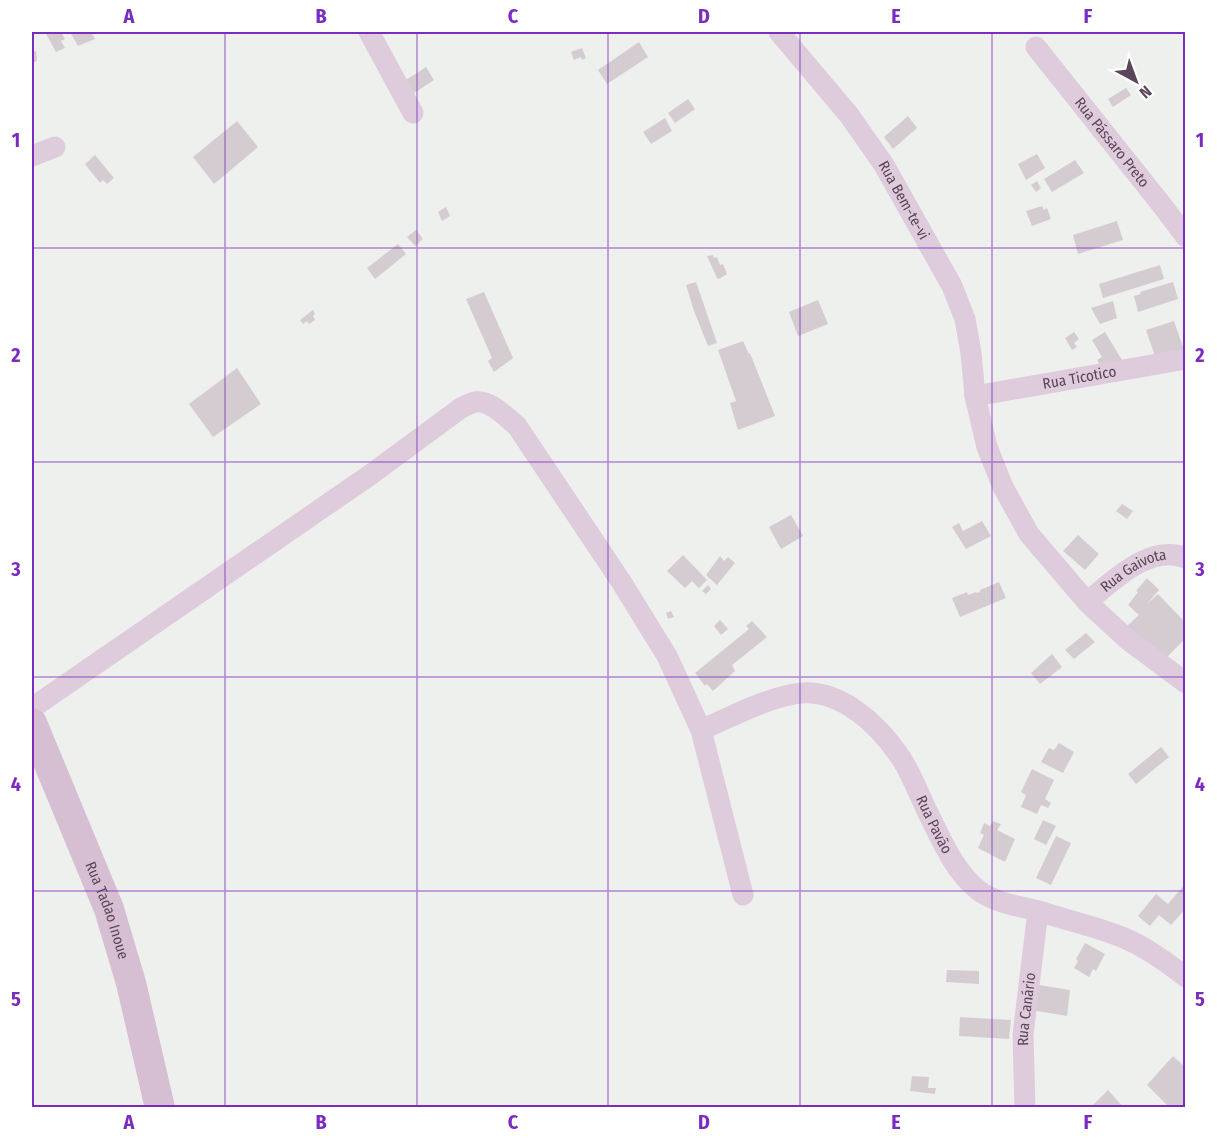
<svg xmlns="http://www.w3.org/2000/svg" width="1217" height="1139" viewBox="0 0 1217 1139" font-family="'Fira Sans Condensed',sans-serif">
<rect width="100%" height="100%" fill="#eef0ed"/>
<g fill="#d5ccd2">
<polygon points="45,32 61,32 65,39 61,41 65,48 56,52"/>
<polygon points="70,32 91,32 95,39 78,46"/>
<polygon points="639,42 648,57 607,84 598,70"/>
<polygon points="582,48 586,58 582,60 581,57 574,60 571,52"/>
<polygon points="36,51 37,61 32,63 32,52"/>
<polygon points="426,67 434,80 414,93 406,80"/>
<polygon points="1126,88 1131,95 1113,107 1108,99"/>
<polygon points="688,99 695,109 675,123 668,113"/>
<polygon points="908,116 917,128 893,149 884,137"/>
<polygon points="665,118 672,131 651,144 643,132"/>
<polygon points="237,121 258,147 214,184 193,157"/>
<polygon points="1037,154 1045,168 1026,180 1018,164"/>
<polygon points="95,155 114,178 107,184 103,180 100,183 85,164"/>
<polygon points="1075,160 1084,173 1052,192 1044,179"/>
<polygon points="1037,181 1041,188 1036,192 1031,185"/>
<polygon points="1042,206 1044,210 1047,208 1051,219 1032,226 1026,211"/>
<polygon points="446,207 450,216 442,221 438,212"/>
<polygon points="1117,221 1123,240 1078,254 1073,235"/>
<polygon points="416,230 423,239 415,246 407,237"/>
<polygon points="398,244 406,254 375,279 367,268"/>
<polygon points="713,255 714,258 717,257 720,265 723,264 727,274 719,279 717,278 707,256"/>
<polygon points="1160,265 1164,279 1103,298 1099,284"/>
<polygon points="696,282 717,343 708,346 694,311 686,285"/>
<polygon points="1173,282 1178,299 1138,312 1134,296 1141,294 1140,292"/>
<polygon points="484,292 513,358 494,372 488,361 492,358 466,299"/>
<polygon points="818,300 828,324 798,336 789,312"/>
<polygon points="1113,301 1117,318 1100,324 1091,308"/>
<polygon points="313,310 315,314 313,316 315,320 309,324 307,321 303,324 300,320"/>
<polygon points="1174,321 1184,350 1156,359 1146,330"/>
<polygon points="1074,332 1079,339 1074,343 1077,347 1072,350 1065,338"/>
<polygon points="1105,332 1122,360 1103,370 1097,360 1102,357 1092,340"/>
<polygon points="743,341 749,354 750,353 775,416 738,430 730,403 736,401 718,350"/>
<polygon points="237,368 261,404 213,437 189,404"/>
<polygon points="1122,504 1133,511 1127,519 1116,511"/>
<polygon points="791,515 803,536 781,549 769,527"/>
<polygon points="982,521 991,536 966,549 952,527 959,523 963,531"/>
<polygon points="1078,535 1099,554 1085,570 1063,551"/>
<polygon points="683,555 707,580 699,588 692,581 685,588 667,571"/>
<polygon points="720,556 724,561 728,557 735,563 717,585 706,575"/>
<polygon points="1147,578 1159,590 1147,604 1158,594 1186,623 1186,638 1164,660 1125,628 1139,615 1128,605 1138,592 1136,591"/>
<polygon points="999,582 1006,598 960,617 952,598 967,592 968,595 976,592 977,593 980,592 980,590"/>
<polygon points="708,585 711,589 706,594 702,591"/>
<polygon points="671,611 674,617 668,619 666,613"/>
<polygon points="720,620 728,629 721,635 714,626"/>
<polygon points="752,621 767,637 732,665 735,671 713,691 707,684 705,686 695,673 749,629 746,626"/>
<polygon points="1086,633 1095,642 1074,659 1065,650"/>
<polygon points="1052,654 1062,667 1040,684 1031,673"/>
<polygon points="1059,743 1074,752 1063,773 1041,762 1049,748 1054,750"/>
<polygon points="1161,747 1169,757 1136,784 1128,774"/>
<polygon points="1032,769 1054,780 1045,799 1051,803 1048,808 1041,805 1037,814 1021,807 1026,795 1021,792"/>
<polygon points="1043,820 1056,826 1046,845 1034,839"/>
<polygon points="993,821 1001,824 997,830 1015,839 1005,862 978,848 984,835 980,833 984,823 990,826"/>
<polygon points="1056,836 1071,843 1051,885 1036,878"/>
<polygon points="1186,883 1186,908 1171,925 1159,915 1150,926 1138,916 1156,894 1168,904"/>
<polygon points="1085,943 1105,954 1096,971 1093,969 1089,977 1074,968 1078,961 1076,959"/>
<polygon points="947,970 979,971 979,984 946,982"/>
<polygon points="1033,984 1070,990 1067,1016 1031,1010"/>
<polygon points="960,1017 1011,1020 1009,1039 959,1036"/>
<polygon points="1173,1056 1186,1068 1186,1108 1170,1108 1147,1085"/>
<polygon points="912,1076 929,1077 928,1088 936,1088 935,1094 910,1091"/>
<polygon points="1108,1090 1124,1108 1088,1108 1095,1103"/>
</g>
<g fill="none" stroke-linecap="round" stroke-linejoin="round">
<g stroke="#decbdc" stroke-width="21">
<polyline points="369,32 413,113"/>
<path id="s1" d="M779,32L849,115L884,165L952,286L965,319L971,353L975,396L987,447L1003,487L1029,534L1087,602L1127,639L1186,683"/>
<path id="s2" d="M1036,47L1161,204L1186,237"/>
<polyline points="32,156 55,147"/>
<path id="s3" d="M975,396L1186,359"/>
<path id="s4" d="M1087,602C1113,581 1150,543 1186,558"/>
<path d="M32,708L370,475L461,408C465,406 471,403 475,402C491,400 506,417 517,426L622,583L667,656L701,730L743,895"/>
<path id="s5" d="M701,730C731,717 762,700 794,694C838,685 879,725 901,758C912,775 920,797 929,815C942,841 955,872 978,890C996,904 1021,906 1042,912C1069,921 1098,927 1124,938C1146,947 1167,963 1186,977"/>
<path id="s6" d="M1025,1108L1023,1035L1038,911"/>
</g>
<path stroke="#d7bfd3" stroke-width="30" id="s7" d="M32,723L109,909L131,983L160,1108"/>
</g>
<path fill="none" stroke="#7b2cbf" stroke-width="1.5" stroke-opacity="0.55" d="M225,32V1108M417,32V1108M608,32V1108M800,32V1108M992,32V1108M32,248H1186M32,462H1186M32,677H1186M32,891H1186"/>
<g text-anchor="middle" stroke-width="4.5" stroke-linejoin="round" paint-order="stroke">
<g font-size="15" fill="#5b4558" stroke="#fff">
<text dy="5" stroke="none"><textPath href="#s2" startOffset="122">Rua Pássaro Preto</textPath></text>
<text dy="5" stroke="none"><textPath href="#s1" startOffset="210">Rua Bem-te-vi</textPath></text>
<text dy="5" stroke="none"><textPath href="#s3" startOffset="106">Rua Ticotico</textPath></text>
<text dy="5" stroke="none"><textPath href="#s4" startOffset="57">Rua Gaivota</textPath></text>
<text dy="5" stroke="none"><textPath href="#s5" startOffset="306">Rua Pavão</textPath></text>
<text dy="5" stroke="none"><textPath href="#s7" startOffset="202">Rua Tadao Inoue</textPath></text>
<text dy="5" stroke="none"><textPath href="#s6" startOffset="99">Rua Canário</textPath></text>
</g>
</g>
<rect width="1217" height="1139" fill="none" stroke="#ffffff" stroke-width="66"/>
<g transform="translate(1136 81) rotate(139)" stroke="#ffffff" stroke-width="4.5" paint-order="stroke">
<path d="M0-4.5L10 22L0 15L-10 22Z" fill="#5b4558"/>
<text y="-9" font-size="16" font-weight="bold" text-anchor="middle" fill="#5b4558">N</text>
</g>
<rect x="33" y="33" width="1151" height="1073" fill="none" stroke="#7b2cbf" stroke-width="2"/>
<g font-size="20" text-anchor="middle" font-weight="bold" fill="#7b2cbf">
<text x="129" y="23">A</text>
<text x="321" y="23">B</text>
<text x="513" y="23">C</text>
<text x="704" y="23">D</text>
<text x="896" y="23">E</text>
<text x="1088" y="23">F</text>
<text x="16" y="147">1</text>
<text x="1200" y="147">1</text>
<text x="16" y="362">2</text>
<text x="1200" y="362">2</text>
<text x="16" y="576">3</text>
<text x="1200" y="576">3</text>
<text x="16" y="791">4</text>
<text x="1200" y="791">4</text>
<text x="16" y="1006">5</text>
<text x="1200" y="1006">5</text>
<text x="129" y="1129">A</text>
<text x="321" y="1129">B</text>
<text x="513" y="1129">C</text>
<text x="704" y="1129">D</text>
<text x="896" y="1129">E</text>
<text x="1088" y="1129">F</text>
</g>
</svg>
